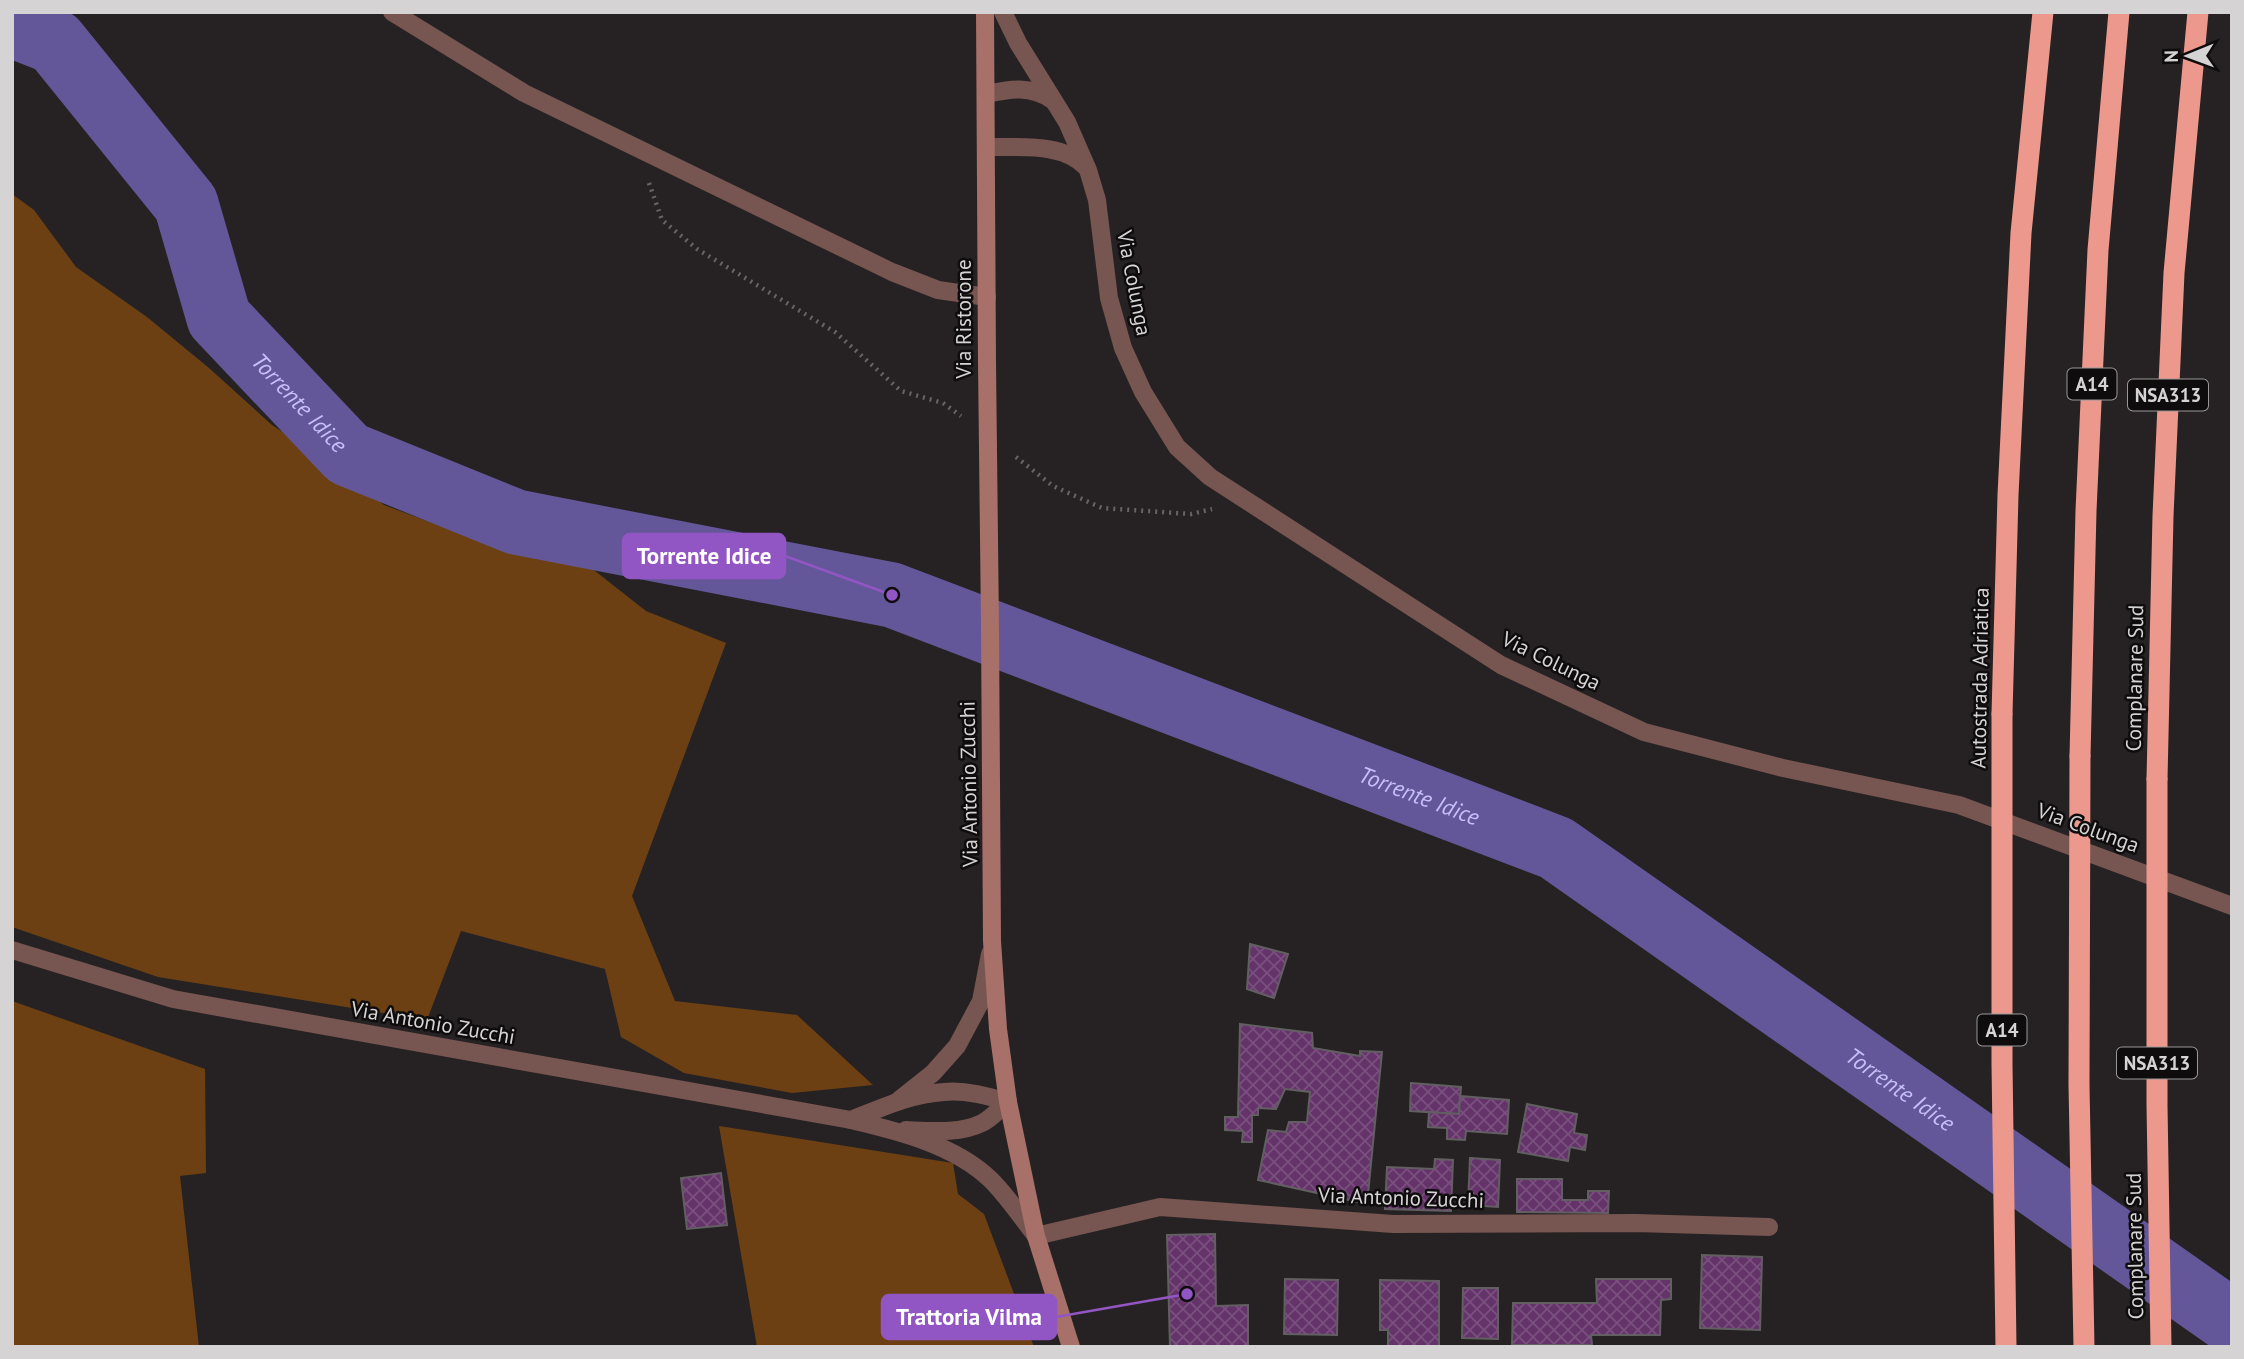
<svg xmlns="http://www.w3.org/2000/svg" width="2244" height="1359" viewBox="0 0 2244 1359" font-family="'PT Sans',sans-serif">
<defs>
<pattern id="building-cross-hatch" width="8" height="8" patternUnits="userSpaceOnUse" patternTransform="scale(1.75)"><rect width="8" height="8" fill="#64336a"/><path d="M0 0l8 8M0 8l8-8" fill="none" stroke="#79507e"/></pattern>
</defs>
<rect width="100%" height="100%" fill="#262223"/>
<g fill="#6c4013">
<polygon points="12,194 34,210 76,267 147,317 209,368 272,425 329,462 384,505 462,534 518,549 576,556 646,611 726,643 632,896 675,1001 797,1015 873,1085 792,1093 684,1073 621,1037 605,969 461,931 427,1020 158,977 12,927"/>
<polygon points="12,1001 205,1069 206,1173 180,1176 199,1347 12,1347"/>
<polygon points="719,1126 953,1163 958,1194 984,1214 1034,1347 757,1347"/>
</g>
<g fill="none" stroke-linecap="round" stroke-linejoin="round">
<path stroke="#635799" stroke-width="65" id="s1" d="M12,25L55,42L186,204L219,318L348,454L516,522L892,595L1556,848L2232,1322"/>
</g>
<g fill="url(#building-cross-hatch)" stroke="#625f62" stroke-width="2">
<polygon points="1250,944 1288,954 1274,998 1247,989"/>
<polygon points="1240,1024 1312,1033 1313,1048 1360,1056 1360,1051 1382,1052 1367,1204 1258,1180 1268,1130 1286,1132 1289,1122 1307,1122 1310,1092 1285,1089 1276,1109 1258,1108 1258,1115 1252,1115 1252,1142 1242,1142 1243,1131 1225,1130 1225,1117 1238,1117"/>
<polygon points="1411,1083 1461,1087 1459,1114 1410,1111"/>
<polygon points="1460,1096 1509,1100 1507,1134 1466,1131 1465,1140 1447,1139 1447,1128 1428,1127 1429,1112 1459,1114"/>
<polygon points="1527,1104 1577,1114 1574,1133 1587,1135 1585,1150 1570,1147 1568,1161 1518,1152"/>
<polygon points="1470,1158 1500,1160 1498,1207 1468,1205"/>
<polygon points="1435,1159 1453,1160 1451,1211 1385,1209 1387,1167 1434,1169"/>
<polygon points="721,1173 727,1225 687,1229 681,1178"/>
<polygon points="1517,1179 1562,1179 1562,1200 1588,1200 1588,1191 1609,1191 1608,1213 1517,1212"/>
<polygon points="1215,1234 1216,1306 1248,1305 1248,1347 1170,1347 1167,1235"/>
<polygon points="1702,1255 1762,1257 1760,1330 1700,1328"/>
<polygon points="1285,1279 1338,1280 1337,1335 1284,1334"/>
<polygon points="1596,1279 1671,1279 1671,1299 1661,1300 1660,1335 1591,1335 1592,1345 1512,1345 1513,1303 1597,1303"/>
<polygon points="1380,1280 1439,1281 1439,1347 1388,1347 1388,1330 1380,1330"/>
<polygon points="1463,1288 1498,1288 1498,1339 1462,1338"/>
</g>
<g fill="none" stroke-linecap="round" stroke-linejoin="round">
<g stroke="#676465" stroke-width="4.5" stroke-dasharray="2 5" stroke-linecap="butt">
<polyline points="649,183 662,220 697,249 835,332 901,391 943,403 961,416"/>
<polyline points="1016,457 1053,486 1102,508 1191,514 1212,509"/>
</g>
<g stroke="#775550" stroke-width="18">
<polyline points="392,12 524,93 892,272 938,290 987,297"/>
<polyline points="1003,12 1018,43 1067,122 1088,170 1097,200 1109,298 1123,348 1143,392 1177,447 1210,477 1501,665 1644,732 1783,768 1959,805 2232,906"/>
<path d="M986,94C1010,89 1031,85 1052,100"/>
<path d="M987,147C1020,148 1062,142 1086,167"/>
<path d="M12,950L173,999L851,1120C898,1131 955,1145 991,1180C1008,1197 1021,1217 1036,1236L1160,1207L1393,1224L1636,1223L1769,1227"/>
<polyline points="899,1100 933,1073 957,1046 981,1001 990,954"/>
<path d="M851,1120C881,1108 911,1094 944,1092C966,1090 988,1096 1008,1102"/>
<path d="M906,1130C930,1131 960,1134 982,1123C992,1118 1000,1108 1008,1102"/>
</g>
<g stroke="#a77068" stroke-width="18">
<polyline points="985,12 987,362"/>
<polyline points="990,626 992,941 998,1029 1008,1102 1036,1236 1071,1347"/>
</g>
<g stroke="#ed988c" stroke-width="21">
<polyline points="2002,714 2008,495 2021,233 2043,12"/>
<polyline points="2080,756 2086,511 2098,250 2119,12"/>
<polyline points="2157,779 2163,516 2174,273 2198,12"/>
</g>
<polyline stroke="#a77068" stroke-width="18" points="987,362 990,626"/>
<g stroke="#ed988c" stroke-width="21">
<polyline points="2002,714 2002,1064 2006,1347"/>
<polyline points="2080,756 2079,1085 2084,1347"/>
<polyline points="2157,779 2157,1105 2161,1347"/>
</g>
</g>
<g text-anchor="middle" stroke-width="5" stroke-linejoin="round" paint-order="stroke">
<g fill="#0e0c0d" stroke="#9a9798" stroke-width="2">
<rect x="2067.5" y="368.5" width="49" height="31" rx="5"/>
<rect x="2128" y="379.5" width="80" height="31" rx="5"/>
<rect x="1977.5" y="1014.5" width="49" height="31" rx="5"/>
<rect x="2117" y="1047.5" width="80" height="31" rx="5"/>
</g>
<g font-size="19" font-weight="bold" fill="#d6d3d4">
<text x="2092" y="391">A14</text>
<text x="2168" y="402">NSA313</text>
<text x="2002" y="1037">A14</text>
<text x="2157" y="1070">NSA313</text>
</g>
<g font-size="21" fill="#d6d3d4" stroke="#0e0c0d">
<text transform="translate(1134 283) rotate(79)" y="7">Via Colunga</text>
<text transform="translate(964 319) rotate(-90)" y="7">Via Ristorone</text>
<text transform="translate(1551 661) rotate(26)" y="7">Via Colunga</text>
<text transform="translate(1980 678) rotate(-89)" y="7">Autostrada Adriatica</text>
<text transform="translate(2135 678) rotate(-89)" y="7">Complanare Sud</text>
<text transform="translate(969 784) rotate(-91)" y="7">Via Antonio Zucchi</text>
<text transform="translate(2088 828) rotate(20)" y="7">Via Colunga</text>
<text transform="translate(433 1023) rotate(10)" y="7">Via Antonio Zucchi</text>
<text transform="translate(1401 1198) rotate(2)" y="7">Via Antonio Zucchi</text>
<text transform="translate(2135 1246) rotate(-91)" y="7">Complanare Sud</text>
</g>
<g font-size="23" font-style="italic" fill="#c6bff9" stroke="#0e0c0d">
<text dy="8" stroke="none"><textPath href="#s1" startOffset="490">Torrente Idice</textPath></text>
<text dy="8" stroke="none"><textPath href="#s1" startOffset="1689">Torrente Idice</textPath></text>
<text dy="8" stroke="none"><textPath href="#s1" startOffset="2256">Torrente Idice</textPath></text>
</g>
</g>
<path fill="none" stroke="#9256c4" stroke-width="2.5" d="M892 595L785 556M1187 1294L1056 1317"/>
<g fill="#9256c4" stroke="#0e0c0d" stroke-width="2.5">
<circle cx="892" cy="595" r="7"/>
<circle cx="1187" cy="1294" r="7"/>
</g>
<g fill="#9256c4" stroke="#9256c4" stroke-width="2.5">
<rect x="623" y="534" width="162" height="44" rx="7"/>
<rect x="882" y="1295" width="174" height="44" rx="7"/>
</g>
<g font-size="23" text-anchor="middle" font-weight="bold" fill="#fff">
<text x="704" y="564">Torrente Idice</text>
<text x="969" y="1325">Trattoria Vilma</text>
</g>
<rect width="2244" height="1359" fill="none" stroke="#d6d3d4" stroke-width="28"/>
<g transform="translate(2188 56) rotate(269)" stroke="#0e0c0d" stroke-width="5" paint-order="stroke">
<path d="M0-5L12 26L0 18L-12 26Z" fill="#d6d3d4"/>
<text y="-10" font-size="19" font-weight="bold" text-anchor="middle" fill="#d6d3d4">N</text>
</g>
</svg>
